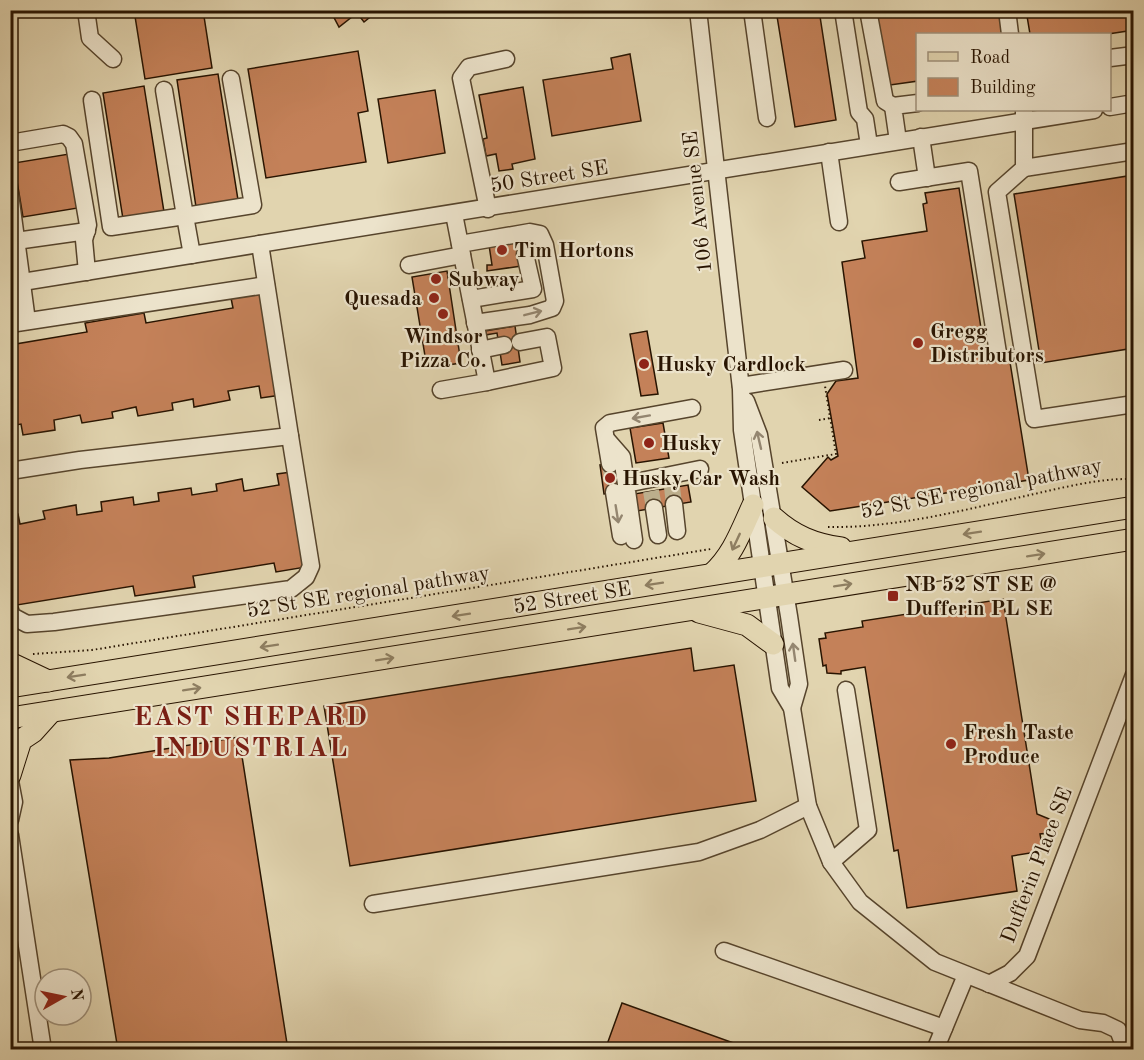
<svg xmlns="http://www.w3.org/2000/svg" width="1144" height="1060" viewBox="0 0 1144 1060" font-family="'Old Standard TT',serif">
<rect width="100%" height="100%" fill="#e1d4af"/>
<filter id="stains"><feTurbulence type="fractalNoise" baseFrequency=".00333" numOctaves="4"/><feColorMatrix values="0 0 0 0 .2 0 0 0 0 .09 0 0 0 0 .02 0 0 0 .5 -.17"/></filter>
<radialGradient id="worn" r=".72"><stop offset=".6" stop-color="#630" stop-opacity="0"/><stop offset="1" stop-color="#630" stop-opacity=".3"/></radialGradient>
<g fill="#c48159" stroke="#281401" stroke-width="1.5">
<polygon points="134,10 203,10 212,68 145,79"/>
<polygon points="330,10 379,10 364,22 357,13 339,27"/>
<polygon points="776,10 819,10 836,120 795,127"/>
<polygon points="871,10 1003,10 1006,34 918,34 918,81 883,86"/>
<polygon points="1026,10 1134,10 1134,30 1108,34 1030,34"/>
<polygon points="358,51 368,111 358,113 366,162 266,178 248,69"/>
<polygon points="630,54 641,121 552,136 543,80 613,69 611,58"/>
<polygon points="218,74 238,200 196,207 177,80"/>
<polygon points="144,86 164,212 123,219 103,93"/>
<polygon points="523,87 535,159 512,164 513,169 499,171 496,154 486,156 483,139 487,138 479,95"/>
<polygon points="435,90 445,153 388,163 378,99"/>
<polygon points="69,154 78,208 23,217 14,163"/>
<polygon points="1134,175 1134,348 1041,363 1014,194"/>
<polygon points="959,188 986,360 1009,356 1029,480 830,511 802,487 828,457 831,460 838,456 827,394 836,381 858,378 842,262 865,258 862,241 927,231 923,204 927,203 925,193"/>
<polygon points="517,240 521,266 487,271 487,265 492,265 489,245"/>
<polygon points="447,271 461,363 427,368 412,277"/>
<polygon points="263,293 281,395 261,398 259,386 228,391 230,400 194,407 193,399 172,403 173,410 138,416 136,407 112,412 113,418 82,423 80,415 54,420 55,430 23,435 21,424 10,426 10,345 87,332 85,323 144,313 146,323 233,308 231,298"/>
<polygon points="515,326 520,362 502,365 497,333 485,335 485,331"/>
<polygon points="647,331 658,394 641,396 630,334"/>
<polygon points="663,423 669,458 636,463 630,428"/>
<polygon points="616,463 620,492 604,494 600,465"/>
<polygon points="291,472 306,567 276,572 274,563 193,576 195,587 135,596 133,586 17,605 10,562 10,515 18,514 20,524 45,519 43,511 76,505 77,515 102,511 101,502 133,497 134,505 159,501 158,493 191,488 192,495 217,491 216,484 242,479 244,491 279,485 277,474"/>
<polygon points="688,485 691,502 637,511 634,494"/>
<polygon points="1003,599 1037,814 1054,821 1050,833 1040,834 1043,851 1012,856 1017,891 907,908 898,850 894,851 865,667 841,671 841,674 827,673 826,665 823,666 819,639 826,638 825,633 863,627 862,621"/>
<polygon points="691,648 694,671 734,665 756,801 350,866 324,706"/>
<polygon points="239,737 288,1050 118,1050 70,760 109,758"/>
<polygon points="622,1003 753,1050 605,1050"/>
</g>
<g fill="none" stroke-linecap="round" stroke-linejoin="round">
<g stroke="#bcae8c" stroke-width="16" stroke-dasharray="16 8" stroke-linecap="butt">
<polyline points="610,464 614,492"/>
<polyline points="672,487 674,504"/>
<polyline points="651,491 654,508"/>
</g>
<g stroke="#56442c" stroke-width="19">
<g id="minor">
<polyline points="86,10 90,38 113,59"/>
<polyline points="698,10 741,389 742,430 780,688 792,708 808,806 831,862 860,902 935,962 1080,1020 1103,1023 1118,1030 1126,1050"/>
<polyline points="752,10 767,118"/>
<polyline points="843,10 859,112 865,119 869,145"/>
<polyline points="868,10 885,101 893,106"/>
<polyline points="1007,10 1010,34"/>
<polyline points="1110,58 1134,55"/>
<polyline points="92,100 111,227 185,216 164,90"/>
<polyline points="1110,107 1134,103"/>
<polyline points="1024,110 1024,168 997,192 1034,419 1134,404"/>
<polyline points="921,137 927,178"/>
<polyline points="898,141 893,106 918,103"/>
<polyline points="10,143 63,134 69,137 74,144 88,225 84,240 87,272"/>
<polyline points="829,152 839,222"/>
<polyline points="1024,168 1134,151"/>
<polyline points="899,182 969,171 998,353"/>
<polyline points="10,194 27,321"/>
<polyline points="488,209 461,78 469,67 506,59"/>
<polyline points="16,241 87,231"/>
<polyline points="460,244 530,232 540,234 545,245 555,301 552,308 530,315 475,323"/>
<polyline points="192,255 185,216 253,205 231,79"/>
<polyline points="409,265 462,255"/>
<polyline points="10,284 1094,110"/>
<polyline points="471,299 533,289 525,254"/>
<polyline points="10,324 266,285"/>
<polyline points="480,350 504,345"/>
<polyline points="487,382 553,368 547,337 520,342"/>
<polyline points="741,386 844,370"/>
<polyline points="441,390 487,382 454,214"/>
<polyline points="746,401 759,435 789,616 799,684 792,708"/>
<polyline points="608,441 622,457 626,484"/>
<polyline points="610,464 604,428 610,423 692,408"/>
<polyline points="10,471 80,460 290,436 260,244"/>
<polyline points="614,492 621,536"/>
<polyline points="674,504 677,531"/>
<polyline points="654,508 658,535"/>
<polyline points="634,540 626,484 700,469"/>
<polyline points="10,610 12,616 27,624 54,622 291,589 306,577 311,566 290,436"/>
<polyline points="10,781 14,802 10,820"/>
<polyline points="10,835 43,1050"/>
<polyline points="831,862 868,830 846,690"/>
<polyline points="373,904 699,852 760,830 808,806"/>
<polyline points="724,951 944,1028"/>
<polyline points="989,984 1010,973 1027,956 1134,675"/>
<polyline points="935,1050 966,975"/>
</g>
</g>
<g stroke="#281401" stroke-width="23">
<g id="major">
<path d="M774,518C794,536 814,544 841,548"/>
<path d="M712,574C733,555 741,531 753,505"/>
<polyline points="699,612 747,625 773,644"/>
<polyline points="10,663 48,681"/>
<polyline points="10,687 1134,507"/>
<polyline points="10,718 1134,539"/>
<polyline points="10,775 21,740 33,732 51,712"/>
</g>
</g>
<g stroke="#281401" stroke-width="2" stroke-dasharray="1.5 3" stroke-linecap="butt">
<polyline points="819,420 831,418"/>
<polyline points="782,463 836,454 825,386"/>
<path d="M828,527C893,528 957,512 1021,497C1058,489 1096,478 1134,479"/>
<polyline points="33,654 92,650 711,549"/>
</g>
<use href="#minor" stroke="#ece3cb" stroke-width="16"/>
<use href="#major" stroke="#e1d4af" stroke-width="21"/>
</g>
<defs><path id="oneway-shaft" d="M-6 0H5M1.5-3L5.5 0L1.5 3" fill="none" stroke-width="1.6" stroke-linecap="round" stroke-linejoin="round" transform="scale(1.5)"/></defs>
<g stroke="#948670">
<use href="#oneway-shaft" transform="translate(533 313) rotate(-14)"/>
<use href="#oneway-shaft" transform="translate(641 417) rotate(170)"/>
<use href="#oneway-shaft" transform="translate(759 440) rotate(-103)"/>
<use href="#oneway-shaft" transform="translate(617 514) rotate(81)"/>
<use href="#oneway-shaft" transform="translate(794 652) rotate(-98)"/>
</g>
<g stroke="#8e7e61">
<use href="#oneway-shaft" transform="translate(972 533) rotate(171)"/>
<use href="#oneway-shaft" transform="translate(736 542) rotate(115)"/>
<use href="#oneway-shaft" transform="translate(1036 555) rotate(-9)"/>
<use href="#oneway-shaft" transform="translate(654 584) rotate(171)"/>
<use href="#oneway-shaft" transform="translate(843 585) rotate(-9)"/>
<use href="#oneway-shaft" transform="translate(461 615) rotate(171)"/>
<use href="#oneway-shaft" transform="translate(577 628) rotate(-9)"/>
<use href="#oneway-shaft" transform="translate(269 646) rotate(171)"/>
<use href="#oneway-shaft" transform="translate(385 659) rotate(-9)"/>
<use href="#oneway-shaft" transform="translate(76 676) rotate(171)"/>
<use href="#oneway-shaft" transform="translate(192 689) rotate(-9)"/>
</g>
<g fill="#8f2418" stroke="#ece3cb" stroke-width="2">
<circle cx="502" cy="250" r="6"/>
<circle cx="436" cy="279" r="6"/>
<circle cx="434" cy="298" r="6"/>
<circle cx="443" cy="314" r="6"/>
<circle cx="918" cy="343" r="6"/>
<circle cx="644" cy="364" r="6"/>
<circle cx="649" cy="443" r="6"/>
<circle cx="610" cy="478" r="6"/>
<rect x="887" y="590" width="12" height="12" rx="3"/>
<circle cx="951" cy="744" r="6"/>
</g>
<g text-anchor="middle" stroke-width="4.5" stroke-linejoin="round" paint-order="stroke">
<g font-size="21" fill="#281401" stroke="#ece3cb">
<text transform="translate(549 176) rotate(-9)" y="7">50 Street SE</text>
<text transform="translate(697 202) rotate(-96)" y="7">106 Avenue SE</text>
<text transform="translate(981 488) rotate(-11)" y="7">52 St SE regional pathway</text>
<text transform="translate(368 591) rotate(-9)" y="7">52 St SE regional pathway</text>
<text transform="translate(572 597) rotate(-9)" y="7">52 Street SE</text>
<text transform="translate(1036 865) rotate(-69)" y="7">Dufferin Place SE</text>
</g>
<g font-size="21" font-weight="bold" fill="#281401" stroke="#ece3cb" text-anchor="start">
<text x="514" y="257">Tim Hortons</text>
<text x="448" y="286">Subway</text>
<text x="422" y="305" text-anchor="end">Quesada</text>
<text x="930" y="338">Gregg<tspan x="930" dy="24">Distributors</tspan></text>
<text x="443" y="343" text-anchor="middle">Windsor<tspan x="443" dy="24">Pizza Co.</tspan></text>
<text x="656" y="371">Husky Cardlock</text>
<text x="661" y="450">Husky</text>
<text x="622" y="485">Husky Car Wash</text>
<text x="905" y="591">NB 52 ST SE @<tspan x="905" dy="24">Dufferin PL SE</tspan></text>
<text x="963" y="739">Fresh Taste<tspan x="963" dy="24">Produce</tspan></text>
</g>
<g font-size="27" font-weight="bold" letter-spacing="1.5" fill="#7a1f14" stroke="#ece3cb">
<text x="251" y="725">EAST SHEPARD<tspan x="251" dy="31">INDUSTRIAL</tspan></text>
</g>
</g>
<rect width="1144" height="1060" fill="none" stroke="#e1d4af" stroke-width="36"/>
<rect x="12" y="12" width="1120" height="1036" fill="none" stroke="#281401" stroke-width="3"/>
<rect x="18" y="18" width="1108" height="1024" fill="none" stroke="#281401" stroke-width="1.5"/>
<rect x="916" y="33" width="195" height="78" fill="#ece3cb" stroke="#9e907a" stroke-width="1.5"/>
<rect x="928" y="52" width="30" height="9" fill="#e1d4af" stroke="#9e907a" stroke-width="1.5"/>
<text x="970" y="63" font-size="18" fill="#281401">Road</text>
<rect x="928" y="78" width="30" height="18" fill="#c48159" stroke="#9e907a" stroke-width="1.5"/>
<text x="970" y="93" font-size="18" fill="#281401">Building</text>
<g transform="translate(63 997) rotate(81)"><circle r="28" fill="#ece3cb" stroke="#9e907a" stroke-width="1.5"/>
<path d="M0-4.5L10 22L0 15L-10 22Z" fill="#8f2418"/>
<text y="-9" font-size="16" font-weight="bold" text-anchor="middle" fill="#281401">N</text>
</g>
<rect width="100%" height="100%" filter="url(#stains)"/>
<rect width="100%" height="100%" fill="url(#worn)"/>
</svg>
